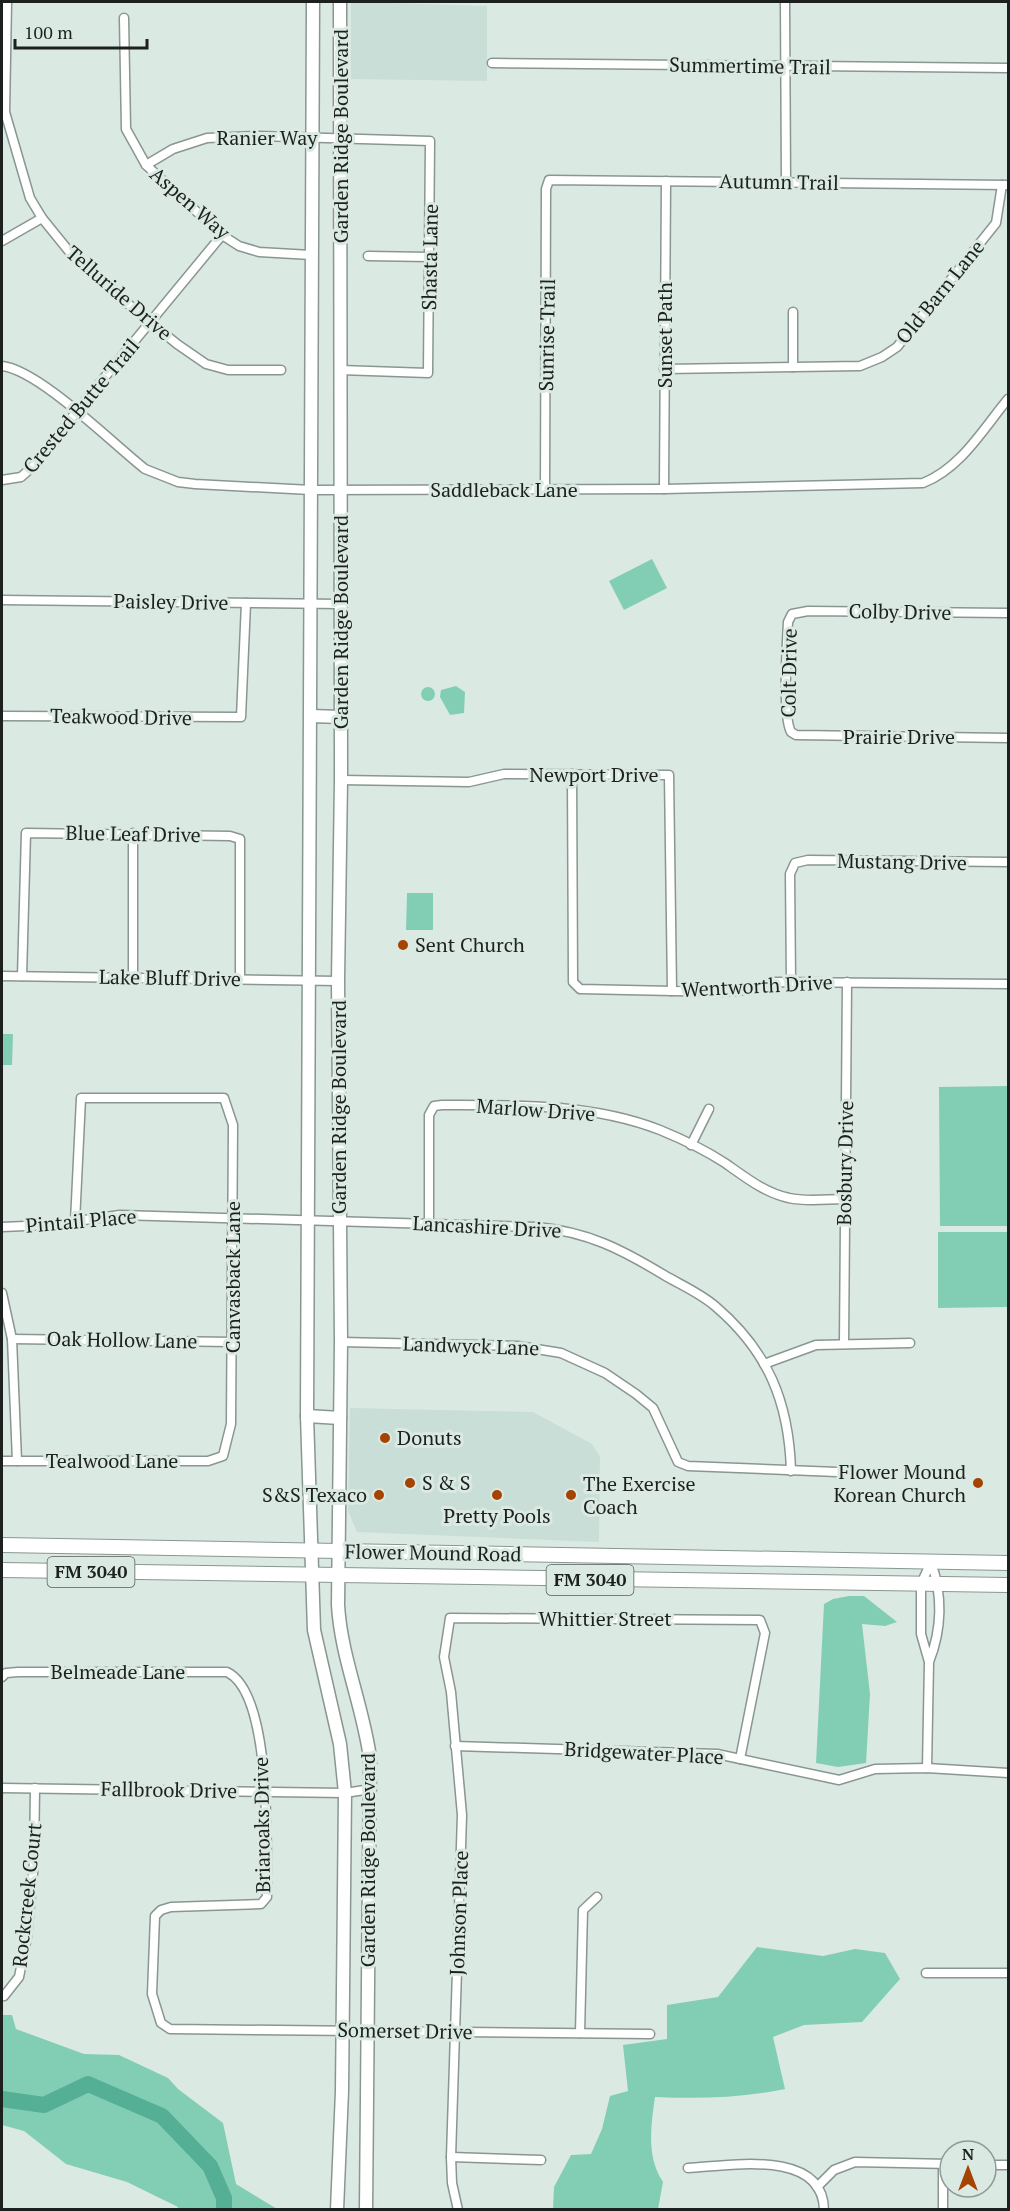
<svg xmlns="http://www.w3.org/2000/svg" width="1010" height="2211" viewBox="0 0 1010 2211" font-family="'PT Serif',serif">
<rect width="100%" height="100%" fill="#dbe9e3"/>
<g fill="#c8ded6">
<polygon points="355,2 487,6 487,81 351,79 351,3"/>
<polygon points="350,1408 533,1412 592,1444 600,1457 599,1542 357,1532 348,1511"/>
</g>
<g fill="#82ceb5">
<polygon points="652,559 667,588 624,610 609,581"/>
<polygon points="456,686 465,692 464,713 450,715 440,697 441,690"/>
<circle cx="428" cy="694" r="7"/>
<polygon points="407,893 433,893 433,930 406,930"/>
<polygon points="2,1034 13,1034 12,1065 2,1065"/>
<polygon points="1008,1086 1008,1226 940,1226 939,1087"/>
<polygon points="938,1232 1008,1232 1008,1307 938,1308"/>
<polygon points="849,1596 864,1596 897,1622 885,1626 862,1624 870,1694 866,1763 838,1767 816,1763 824,1604 833,1599"/>
<path d="M757,1947L823,1956L855,1949L885,1953L900,1979L862,2022L804,2025L773,2037L785,2089C742,2098 698,2099 655,2097C651,2125 646,2157 663,2182L658,2209H553L554,2187L571,2155L591,2154L602,2129L610,2096L628,2091L623,2045L667,2039V2005L718,1997Z"/>
<polygon points="2,2015 12,2015 16,2029 84,2054 119,2055 168,2078 178,2089 223,2123 236,2184 277,2209 177,2209 178,2207 127,2182 66,2164 24,2131 2,2125"/>
</g>
<g fill="none" stroke-linecap="round" stroke-linejoin="round">
<polyline stroke="#54af94" stroke-width="16" points="2,2099 44,2105 88,2084 162,2116 210,2166 224,2198 224,2210"/>
<g stroke="#899691" stroke-width="11">
<g id="minor">
<polyline points="7,2 5,112 30,198 42,218 72,255 100,281 177,344 206,364 228,370 281,370"/>
<polyline points="785,2 786,183"/>
<polyline points="124,18 126,129 146,165 222,235 239,246 259,252 311,255"/>
<polyline points="492,63 1008,68"/>
<polyline points="146,165 173,149 207,138 258,136 430,141 428,373 340,370"/>
<polyline points="2,241 42,218"/>
<polyline points="368,256 430,257"/>
<path d="M2,366C39,370 112,443 145,469L178,482L195,484L311,490L664,489L923,483C961,468 983,429 1008,399"/>
<polyline points="793,367 793,312"/>
<polyline points="664,369 860,366 882,357 897,347 996,223 1002,185"/>
<polyline points="2,480 21,477 40,460 76,412 222,235"/>
<polyline points="664,489 666,181"/>
<polyline points="545,490 546,189 549,180 1008,185"/>
<polyline points="2,600 341,604"/>
<path d="M1008,613L808,611L792,614L788,622C787,644 782,715 791,732L796,735L1008,738"/>
<polyline points="2,716 241,717 246,603"/>
<polyline points="572,774 573,982 580,989 720,992 739,991 775,982 1008,984"/>
<polyline points="341,780 469,782 504,774 669,775 672,991"/>
<polyline points="133,833 133,978"/>
<polyline points="2,976 338,981"/>
<polyline points="22,976 26,833 230,836 240,839 240,979"/>
<polyline points="791,982 790,874 795,863 808,860 1008,862"/>
<polyline points="691,1145 709,1109"/>
<path d="M429,1223V1115L434,1106L442,1105C515,1105 591,1103 660,1130C682,1139 705,1150 725,1163C745,1177 765,1193 789,1198C806,1202 827,1199 844,1199"/>
<path d="M2,1227L48,1225L120,1215L537,1227C588,1232 621,1249 664,1275C681,1285 700,1293 715,1306C768,1351 789,1402 791,1471"/>
<polyline points="2,1293 12,1339 17,1461"/>
<polyline points="12,1339 233,1342"/>
<polyline points="341,1342 518,1346 561,1353 605,1373 636,1394 653,1408 678,1462 688,1466 837,1472"/>
<polyline points="844,1343 847,982"/>
<polyline points="764,1364 816,1345 910,1343"/>
<polyline points="2,1461 208,1461 223,1456 231,1424 233,1125 224,1098 81,1098 75,1222"/>
<path d="M2,1677L6,1673L18,1672H227C273,1694 266,1850 267,1897L261,1904L171,1907L161,1910L155,1916L152,1994L161,2023L170,2029L650,2034"/>
<polyline points="455,1746 717,1754 839,1780 875,1769 927,1768 1008,1773"/>
<path d="M927,1768L929,1662L921,1634V1584L931,1562C943,1596 942,1629 929,1662"/>
<polyline points="2,1788 345,1793 371,1789"/>
<polyline points="926,1973 1008,1973"/>
<polyline points="4,1996 19,1977 27,1937 34,1862 35,1788"/>
<polyline points="580,2033 583,1910 597,1897"/>
<polyline points="451,2157 541,2160"/>
<polyline points="986,2165 1008,2165"/>
<path d="M688,2168C728,2166 823,2148 824,2210"/>
<polyline points="817,2187 834,2170 855,2162 950,2164"/>
<polyline points="458,2210 452,2183 451,2157 462,1815 451,1692 444,1657 450,1618 760,1620 765,1633 740,1759"/>
<polyline points="943,2210 943,2164"/>
</g>
</g>
<g stroke="#899691" stroke-width="15">
<g id="secondary">
<polyline points="313,2 307,1416 314,1630 340,1744 345,1793 342,2091 337,2210"/>
<path d="M340,2L341,780L338,981L341,1342L338,1605C341,1657 363,1706 370,1758L366,2210"/>
<polyline points="311,716 341,717"/>
<polyline points="307,1416 340,1418"/>
</g>
</g>
<g stroke="#899691" stroke-width="16">
<g id="primary">
<polyline points="2,1545 1008,1563"/>
<polyline points="2,1570 1008,1585"/>
</g>
</g>
<use href="#minor" stroke="#fff" stroke-width="8"/>
<use href="#secondary" stroke="#fff" stroke-width="12"/>
<use href="#primary" stroke="#fff" stroke-width="14"/>
</g>
<g fill="#a54400" stroke="#dbe9e3" stroke-width="2">
<circle cx="403" cy="945" r="6"/>
<circle cx="385" cy="1438" r="6"/>
<circle cx="410" cy="1483" r="6"/>
<circle cx="978" cy="1483" r="6"/>
<circle cx="379" cy="1495" r="6"/>
<circle cx="497" cy="1495" r="6"/>
<circle cx="571" cy="1495" r="6"/>
</g>
<g text-anchor="middle" stroke-width="6" stroke-linejoin="round" paint-order="stroke">
<g fill="#dbe9e3" stroke="#555d5a" stroke-width="1.5">
<rect x="47.5" y="1557" width="87" height="30" rx="4.5"/>
<rect x="546.5" y="1565" width="87" height="30" rx="4.5"/>
</g>
<g font-size="18" font-weight="bold" fill="#1c211f">
<text x="91" y="1578">FM 3040</text>
<text x="590" y="1586">FM 3040</text>
</g>
<g font-size="20" fill="#1c211f" stroke="#dbe9e3">
<text transform="translate(750 66) rotate(1)" y="7">Summertime Trail</text>
<text transform="translate(341 136) rotate(-90)" y="7">Garden Ridge Boulevard</text>
<text x="267" y="145">Ranier Way</text>
<text transform="translate(779 182) rotate(1)" y="7">Autumn Trail</text>
<text transform="translate(190 203) rotate(41)" y="7">Aspen Way</text>
<text transform="translate(430 257) rotate(-89)" y="7">Shasta Lane</text>
<text transform="translate(940 292) rotate(-51)" y="7">Old Barn Lane</text>
<text transform="translate(119 293) rotate(41)" y="7">Telluride Drive</text>
<text transform="translate(547 335) rotate(-89)" y="7">Sunrise Trail</text>
<text transform="translate(665 335) rotate(-90)" y="7">Sunset Path</text>
<text transform="translate(81 406) rotate(-50)" y="7">Crested Butte Trail</text>
<text x="504" y="497">Saddleback Lane</text>
<text transform="translate(171 602) rotate(1)" y="7">Paisley Drive</text>
<text transform="translate(900 612) rotate(1)" y="7">Colby Drive</text>
<text transform="translate(341 622) rotate(-90)" y="7">Garden Ridge Boulevard</text>
<text transform="translate(789 673) rotate(-89)" y="7">Colt Drive</text>
<text transform="translate(121 717) rotate(1)" y="7">Teakwood Drive</text>
<text x="899" y="744">Prairie Drive</text>
<text x="594" y="782">Newport Drive</text>
<text transform="translate(133 834) rotate(1)" y="7">Blue Leaf Drive</text>
<text transform="translate(902 862) rotate(1)" y="7">Mustang Drive</text>
<text transform="translate(170 978) rotate(1)" y="7">Lake Bluff Drive</text>
<text transform="translate(757 986) rotate(-3)" y="7">Wentworth Drive</text>
<text transform="translate(339 1107) rotate(-90)" y="7">Garden Ridge Boulevard</text>
<text transform="translate(536 1110) rotate(4)" y="7">Marlow Drive</text>
<text transform="translate(845 1163) rotate(-89)" y="7">Bosbury Drive</text>
<text transform="translate(81 1221) rotate(-5)" y="7">Pintail Place</text>
<text transform="translate(487 1227) rotate(3)" y="7">Lancashire Drive</text>
<text transform="translate(233 1277) rotate(-90)" y="7">Canvasback Lane</text>
<text transform="translate(122 1340) rotate(1)" y="7">Oak Hollow Lane</text>
<text transform="translate(471 1346) rotate(2)" y="7">Landwyck Lane</text>
<text x="112" y="1468">Tealwood Lane</text>
<text transform="translate(433 1553) rotate(1)" y="7">Flower Mound Road</text>
<text x="605" y="1626">Whittier Street</text>
<text x="118" y="1679">Belmeade Lane</text>
<text transform="translate(644 1753) rotate(3)" y="7">Bridgewater Place</text>
<text transform="translate(169 1790) rotate(1)" y="7">Fallbrook Drive</text>
<text transform="translate(262 1825) rotate(-91)" y="7">Briaroaks Drive</text>
<text transform="translate(368 1860) rotate(-90)" y="7">Garden Ridge Boulevard</text>
<text transform="translate(27 1895) rotate(-84)" y="7">Rockcreek Court</text>
<text transform="translate(459 1913) rotate(-88)" y="7">Johnson Place</text>
<text transform="translate(405 2031) rotate(1)" y="7">Somerset Drive</text>
</g>
<g font-size="20" fill="#1c211f" stroke="#dbe9e3" text-anchor="start">
<text x="415" y="952">Sent Church</text>
<text x="397" y="1445">Donuts</text>
<text x="966" y="1479" text-anchor="end">Flower Mound<tspan x="966" dy="23">Korean Church</tspan></text>
<text x="422" y="1490">S &amp; S</text>
<text x="583" y="1491">The Exercise<tspan x="583" dy="23">Coach</tspan></text>
<text x="367" y="1502" text-anchor="end">S&amp;S Texaco</text>
<text x="497" y="1523" text-anchor="middle">Pretty Pools</text>
</g>
</g>
<rect width="1010" height="2211" fill="none" stroke="#1c211f" stroke-width="6"/>
<g transform="translate(968 2169)"><circle r="28" fill="#dbe9e3" stroke="#8f9995" stroke-width="1.5"/>
<path d="M0-4.5L10 22L0 15L-10 22Z" fill="#a54400"/>
<text y="-9" font-size="16" font-weight="bold" text-anchor="middle" fill="#1c211f">N</text>
</g>
<path d="M15 39v9h132v-9" fill="none" stroke="#1c211f" stroke-width="3"/>
<text x="24" y="39" font-size="18" fill="#1c211f" stroke="#dbe9e3" stroke-width="4.5" paint-order="stroke">100 m</text>
</svg>
